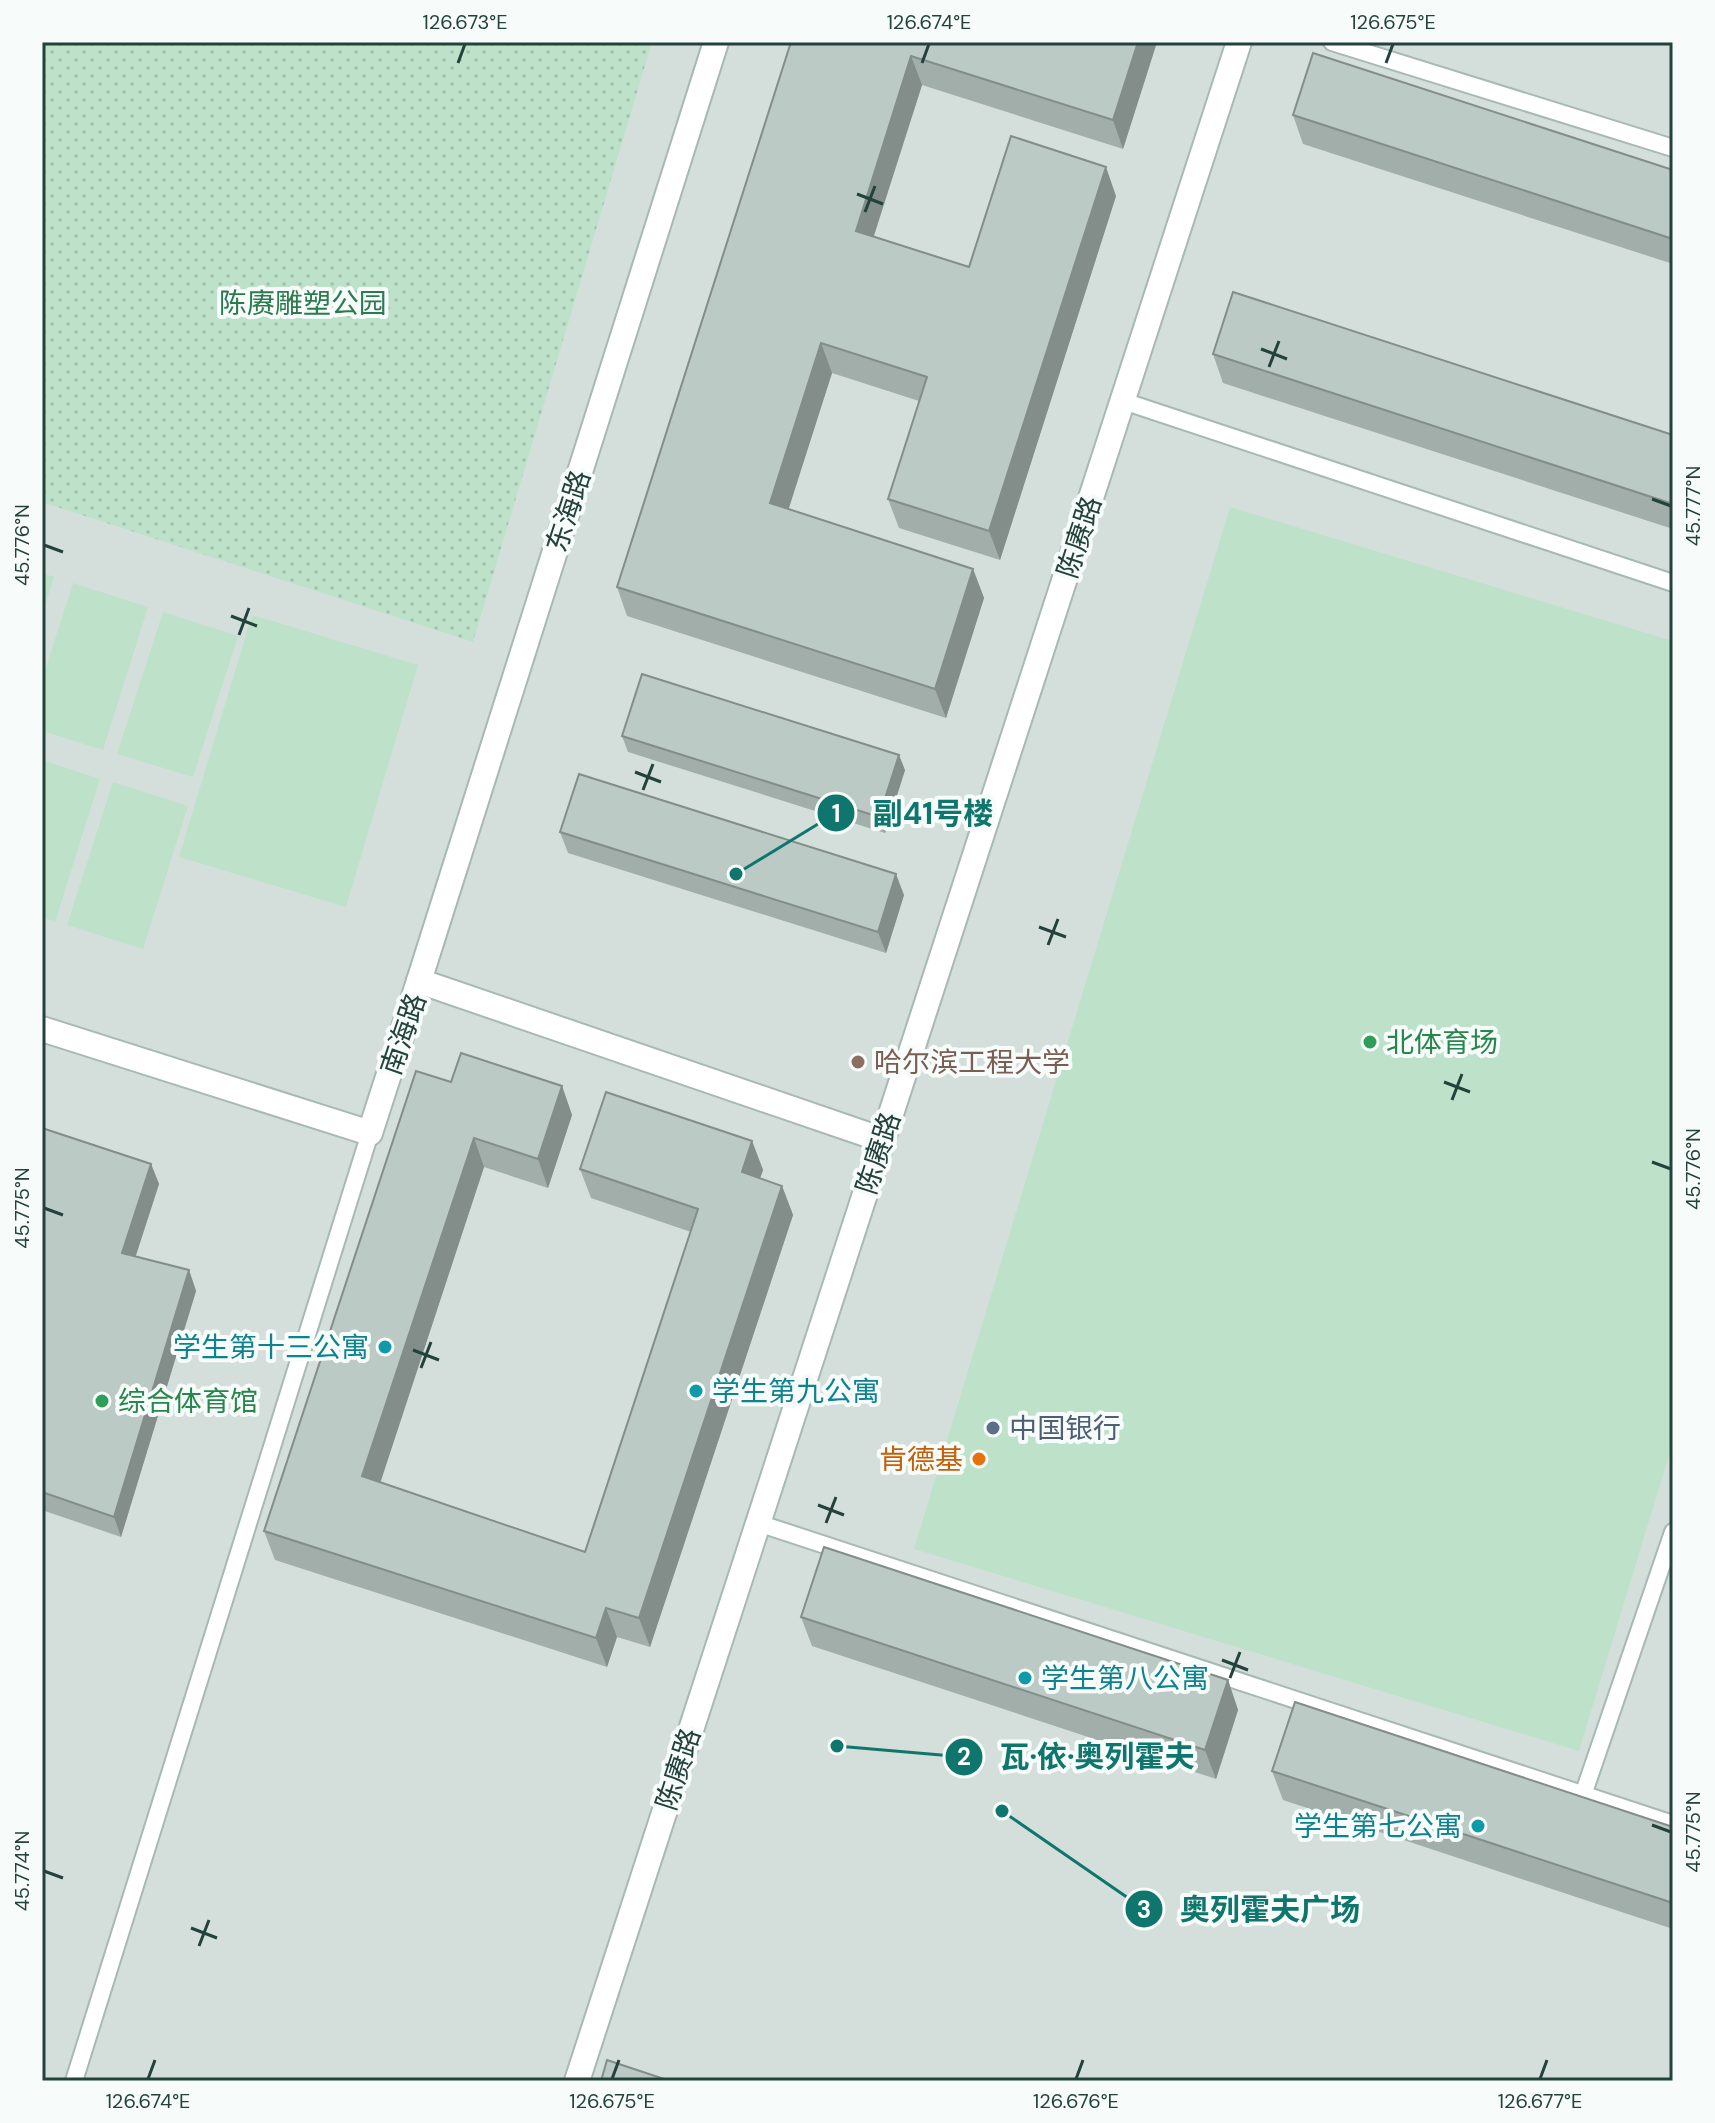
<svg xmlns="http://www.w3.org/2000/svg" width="1715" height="2123" viewBox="0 0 1715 2123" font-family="'DM Sans','Noto Sans SC',sans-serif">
<defs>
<pattern id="park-dots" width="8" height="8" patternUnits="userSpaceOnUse" patternTransform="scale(2)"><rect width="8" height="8" fill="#bee1ca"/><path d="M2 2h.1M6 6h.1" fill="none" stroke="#a3c2ae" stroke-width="1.8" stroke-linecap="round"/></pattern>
</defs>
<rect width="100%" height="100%" fill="#e6efec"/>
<rect fill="#d4dfdb" x="42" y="42" width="1631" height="2039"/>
<g fill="#bee1ca">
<polygon points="1230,507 1673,641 1673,1442 1579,1751 914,1549"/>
<polygon points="42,573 54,577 42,615"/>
<polygon points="73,583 148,607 103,750 42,731 42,680"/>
<polygon points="163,612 238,636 193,777 117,754"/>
<polygon points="252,615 418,665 346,907 179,857"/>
<polygon points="42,760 100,779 55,922 42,917"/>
<polygon points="113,782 188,806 143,949 67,925"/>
</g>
<polygon fill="url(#park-dots)" points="42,42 652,42 473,642 42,502"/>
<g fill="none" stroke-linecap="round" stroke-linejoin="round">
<g stroke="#a8b8b4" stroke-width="20">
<g id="lane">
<polyline points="1332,42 1673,148"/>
<polyline points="1123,401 1673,583"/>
<polyline points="758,1523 1673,1824"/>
<polyline points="1583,1795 1673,1532"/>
<polyline points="74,2081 370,1133"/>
</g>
</g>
<g stroke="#a8b8b4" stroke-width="28">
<g id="street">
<polyline points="419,981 716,42"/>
<polyline points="42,1029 370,1133 419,981 883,1140"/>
<polyline points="577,2081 1239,42"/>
</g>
</g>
<use href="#lane" stroke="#fff" stroke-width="16"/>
<use href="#street" stroke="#fff" stroke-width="24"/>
</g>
<g fill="#a1aea9">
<polygon points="791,42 1157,42 1123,149 922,85 874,236 969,267 1116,196 1000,560 899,528 888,499 919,401 832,373 788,509 973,569 984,598 946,718 627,616 617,587"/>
<polygon points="1293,115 1673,170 1673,264 1303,144"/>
<polygon points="1213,354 1673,435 1673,529 1223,383"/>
<polygon points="622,736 905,770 885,833 628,752"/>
<polygon points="560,832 904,895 886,953 568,853"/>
<polygon points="451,1082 562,1086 572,1115 548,1188 484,1167 380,1482 585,1552 691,1232 591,1198 580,1169 752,1141 763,1170 760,1178 782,1186 793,1215 650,1647 617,1637 607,1667 275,1560 264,1531"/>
<polygon points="42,1128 151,1164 159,1184 135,1257 189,1270 196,1291 121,1537 42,1510"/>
<polygon points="801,1617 1228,1680 1238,1710 1216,1779 812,1646"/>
<polygon points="1272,1771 1673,1827 1673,1929 1283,1800"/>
</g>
<g fill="#838d8a">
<polygon points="1138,42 1157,42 1123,149 1113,120"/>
<polygon points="911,56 922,85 866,260 856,231"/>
<polygon points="1106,167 1116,196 1000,560 989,531"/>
<polygon points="821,343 832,373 781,533 770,503"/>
<polygon points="973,569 984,598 946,718 935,689"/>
<polygon points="899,755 905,770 885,833 879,817"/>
<polygon points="896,874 904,895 886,953 878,932"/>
<polygon points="562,1086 572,1115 548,1188 538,1159"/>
<polygon points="474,1138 484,1167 373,1505 362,1476"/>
<polygon points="752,1141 763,1170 752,1201 742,1172"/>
<polygon points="151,1164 159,1184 130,1274 122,1253"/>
<polygon points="782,1186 793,1215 650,1647 639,1618"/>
<polygon points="189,1270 196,1291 121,1537 114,1517"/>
<polygon points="606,1608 617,1637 607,1667 596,1638"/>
<polygon points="1228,1680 1238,1710 1216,1779 1205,1750"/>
</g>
<g fill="#bbcac5" stroke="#838d8a" stroke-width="2">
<polygon points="791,42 1138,42 1113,120 911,56 856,231 969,267 1011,136 1106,167 989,531 888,499 927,377 821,343 770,503 973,569 935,689 617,587"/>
<polygon points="1313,53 1673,170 1673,239 1293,115"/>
<polygon points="1233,292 1673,435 1673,504 1213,354"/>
<polygon points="642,674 899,755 879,817 622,736"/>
<polygon points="579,774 896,874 878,932 560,832"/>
<polygon points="461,1053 562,1086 538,1159 474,1138 362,1476 585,1552 698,1209 580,1169 606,1092 752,1141 742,1172 782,1186 639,1618 606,1608 596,1638 264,1531 416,1071 451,1082"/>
<polygon points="42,1128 151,1164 122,1253 189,1270 114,1517 42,1492"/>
<polygon points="824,1547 1228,1680 1205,1750 801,1617"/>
<polygon points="1295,1702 1673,1827 1673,1903 1272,1771"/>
<polygon points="607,2060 670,2081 601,2081"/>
</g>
<path fill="none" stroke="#23423c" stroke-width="3" d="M458,63L465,44M922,63L929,44M1386,63L1393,44M857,194L883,204M865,212L875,186M1261,349L1287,359M1269,367L1279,341M1652,499L1671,506M44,545L63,552M231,616L257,626M239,635L249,608M635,772L661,782M643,790L653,764M1039,927L1066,937M1048,945L1058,919M1444,1082L1470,1092M1452,1100L1462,1074M1652,1162L1671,1169M44,1208L63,1215M413,1350L439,1360M421,1368L431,1342M818,1505L844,1515M826,1523L836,1497M1222,1660L1248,1670M1230,1678L1240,1652M1652,1825L1671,1832M44,1871L63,1878M191,1928L217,1938M199,1946L209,1920M148,2079L155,2060M612,2079L619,2060M1076,2079L1083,2060M1540,2079L1547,2060"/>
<g fill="#2e9e5b" stroke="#f7fbf9" stroke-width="3">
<circle cx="1370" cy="1042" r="8"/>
<circle cx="102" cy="1401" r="8"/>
</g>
<circle fill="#8d6e63" stroke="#f7fbf9" stroke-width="3" cx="858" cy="1062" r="8"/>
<g fill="#0f9aa8" stroke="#f7fbf9" stroke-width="3">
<circle cx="385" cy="1347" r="8"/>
<circle cx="696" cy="1391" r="8"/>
<circle cx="1025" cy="1678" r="8"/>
<circle cx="1478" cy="1826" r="8"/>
</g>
<circle fill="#5c6f8a" stroke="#f7fbf9" stroke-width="3" cx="993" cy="1428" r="8"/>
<circle fill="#e8710a" stroke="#f7fbf9" stroke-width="3" cx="979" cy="1459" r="8"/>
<g text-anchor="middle" stroke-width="8" stroke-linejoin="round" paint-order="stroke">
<g font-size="28" fill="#2b7b50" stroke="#f7fbf9">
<text x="303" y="313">陈赓雕塑公园</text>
</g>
<g font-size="28" fill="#23423c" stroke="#f7fbf9">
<text transform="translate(568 511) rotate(-72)" y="10">东海路</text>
<text transform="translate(1079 537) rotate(-72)" y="10">陈赓路</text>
<text transform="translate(403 1034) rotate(-71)" y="10">南海路</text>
<text transform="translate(878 1153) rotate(-72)" y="10">陈赓路</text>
<text transform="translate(678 1769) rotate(-72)" y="10">陈赓路</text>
</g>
<g font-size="28" fill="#27864d" stroke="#f7fbf9" text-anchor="start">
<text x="1386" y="1052">北体育场</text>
<text x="118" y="1411">综合体育馆</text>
</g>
<g font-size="28" fill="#785e54" stroke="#f7fbf9" text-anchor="start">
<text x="874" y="1072">哈尔滨工程大学</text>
</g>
<g font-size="28" fill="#0d838f" stroke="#f7fbf9" text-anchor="end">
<text x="369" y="1357">学生第十三公寓</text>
<text x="712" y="1401" text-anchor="start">学生第九公寓</text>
<text x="1041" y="1688" text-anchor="start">学生第八公寓</text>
<text x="1462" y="1836">学生第七公寓</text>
</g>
<g font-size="28" fill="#4e5e75" stroke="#f7fbf9" text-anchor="start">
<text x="1009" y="1438">中国银行</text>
</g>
<g font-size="28" fill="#c56008" stroke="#f7fbf9" text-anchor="end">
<text x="963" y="1469">肯德基</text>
</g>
</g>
<path fill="none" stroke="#0f766e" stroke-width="3" d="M736 874L836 813M837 1746L964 1757M1002 1811L1144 1909"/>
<g fill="#0f766e" stroke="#f7fbf9" stroke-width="3">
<circle cx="736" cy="874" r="8"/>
<circle cx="837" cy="1746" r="8"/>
<circle cx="1002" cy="1811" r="8"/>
<circle cx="836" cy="813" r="20"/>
<circle cx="964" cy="1757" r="20"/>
<circle cx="1144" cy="1909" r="20"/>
</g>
<g font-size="24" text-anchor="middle" font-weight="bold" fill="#fff">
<text x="836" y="822">1</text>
<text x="964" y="1765">2</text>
<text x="1144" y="1918">3</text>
</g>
<g font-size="30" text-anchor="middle" font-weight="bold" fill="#0f766e" stroke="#f7fbf9" stroke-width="8" stroke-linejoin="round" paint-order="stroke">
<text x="933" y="824">副41号楼</text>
<text x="1097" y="1767">瓦·依·奥列霍夫</text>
<text x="1270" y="1920">奥列霍夫广场</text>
</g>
<rect width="1715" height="2123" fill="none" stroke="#f7fbf9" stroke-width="88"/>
<rect x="44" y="44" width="1627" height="2035" fill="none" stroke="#23423c" stroke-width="3"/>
<g font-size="20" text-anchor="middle" fill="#23423c">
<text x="465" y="29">126.673°E</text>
<text x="929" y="29">126.674°E</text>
<text x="1393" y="29">126.675°E</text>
<text transform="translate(1693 506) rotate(-90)" y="7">45.777°N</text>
<text transform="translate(22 545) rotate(-90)" y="7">45.776°N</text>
<text transform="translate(1693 1169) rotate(-90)" y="7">45.776°N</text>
<text transform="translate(22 1208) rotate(-90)" y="7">45.775°N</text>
<text transform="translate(1693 1832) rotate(-90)" y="7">45.775°N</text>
<text transform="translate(22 1871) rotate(-90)" y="7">45.774°N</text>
<text x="148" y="2108">126.674°E</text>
<text x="612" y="2108">126.675°E</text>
<text x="1076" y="2108">126.676°E</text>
<text x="1540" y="2108">126.677°E</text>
</g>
</svg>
